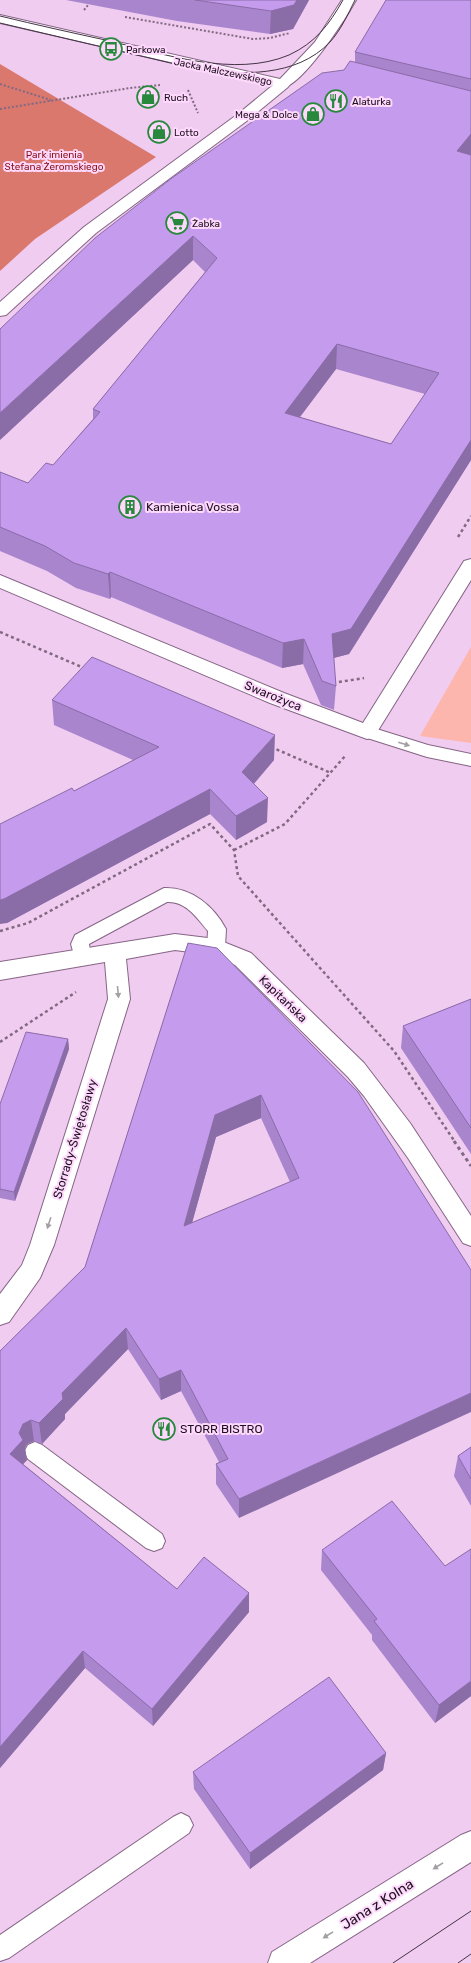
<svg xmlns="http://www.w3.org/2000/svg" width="471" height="1963" viewBox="0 0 471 1963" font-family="Rubik,sans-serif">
<rect width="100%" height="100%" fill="#f0ccf0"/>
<polygon fill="#fdb6ae" points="471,647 471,743 420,736"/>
<polygon fill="#da786e" points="0,64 156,157 35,239 0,271"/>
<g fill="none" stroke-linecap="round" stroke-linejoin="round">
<g stroke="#856585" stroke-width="2">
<g id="service">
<polygon points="367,726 428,745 471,754 471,766 427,757 361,736 359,732 361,728"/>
<path d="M164,888C191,887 214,906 226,929L225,947L222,952L216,954L210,952L207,947L208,931C197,918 186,901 167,902L89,944L91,957L88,962L82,964L76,962L71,944L75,935Z"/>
<polygon points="35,1442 42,1445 162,1534 165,1541 162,1548 154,1551 146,1548 28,1459 24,1452 28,1445"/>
<polygon points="181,1813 189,1817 193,1825 189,1833 9,1958 0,1961 0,1935 173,1817"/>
</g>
</g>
<g stroke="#856585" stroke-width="2">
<g id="minor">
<polygon points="283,80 288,81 290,84 288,87 248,120 96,233 6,315 0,316 0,302 84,227 238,114 278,81"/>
<polygon points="471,559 471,580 374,737 367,739 270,703 0,588 0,575 284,693 363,723 464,561"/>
<polygon points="175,934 216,939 251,953 364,1063 410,1123 471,1216 471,1246 463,1243 408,1158 364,1096 348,1077 235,965 213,955 175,950 126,959 130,999 54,1245 40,1278 9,1322 0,1325 0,1294 22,1265 30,1245 108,999 105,962 0,980 0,962"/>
</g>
</g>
<g stroke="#856585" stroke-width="2">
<g id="tertiary">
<path d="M342,0H356C345,20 304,83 283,88L0,23V15L280,79L315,42Z"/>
<polygon points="471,1831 471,1862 310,1963 268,1963 272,1952 461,1835"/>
</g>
</g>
<g stroke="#816981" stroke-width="2" stroke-dasharray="2 2" stroke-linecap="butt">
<polyline points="84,10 89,4"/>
<polyline points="125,17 253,39 270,38 290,33"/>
<polyline points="0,84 51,100"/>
<polyline points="188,90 198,113"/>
<polyline points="0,109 130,88 160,85"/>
</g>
<g stroke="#816981" stroke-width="2.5" stroke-dasharray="3 3" stroke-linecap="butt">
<polyline points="458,537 471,516"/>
<polyline points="0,632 84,668"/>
<polyline points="333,683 364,678"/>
<polyline points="271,747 331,773"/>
<polyline points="234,850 285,824 346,755"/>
<polyline points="0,931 28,923 210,824 234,850 238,876 394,1051 455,1142"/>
<polyline points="0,1042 76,992"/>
</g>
<polyline stroke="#816981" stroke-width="3" stroke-dasharray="3.5 3.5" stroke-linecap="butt" points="454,1141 471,1166"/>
<use href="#service" fill="#fff" fill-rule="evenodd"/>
<use href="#minor" fill="#fff" fill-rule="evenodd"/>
<use href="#tertiary" fill="#fff" fill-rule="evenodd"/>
<g stroke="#453445" stroke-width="1">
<path d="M0,16C37,25 73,33 110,41C163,54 235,78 289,55C315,43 329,25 343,0"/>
<path d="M0,23L196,69C240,75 296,78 330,42C341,30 348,14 355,0"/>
<polyline points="393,1963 471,1911"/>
<polyline points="458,1963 471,1954"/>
</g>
</g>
<g fill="#a985cd" fill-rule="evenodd">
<polygon points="66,0 309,0 293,29 270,34 177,21"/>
<path d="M471,0V460L349,654L333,658L336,686L334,710L321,705L303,664L282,668L111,597L110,599L76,588L47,571L0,551V472L28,483L53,465L93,419V409L205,272L193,260L0,440L344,70L355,62V52ZM336,369L425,394L391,444L300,417Z"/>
<polygon points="52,700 274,760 254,784 267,822 236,840 210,814 7,923 74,791 133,760 54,725"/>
<path d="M188,943L358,1092L239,1518L216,1484V1464L219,1462L181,1391L161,1400L128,1349L65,1414V1419L42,1444L34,1441L27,1444L25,1448L27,1460L23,1464L177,1589L249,1593V1612L153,1726L85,1668L0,1768V1351L85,1267ZM261,1118L290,1182L192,1223L216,1137Z"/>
<polygon points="471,999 471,1154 401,1048 403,1026"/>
<polygon points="68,1039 69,1049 15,1201 0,1198 0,1104"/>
<polygon points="471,1447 471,1506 454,1476 458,1456"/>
<polygon points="322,1550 471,1696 435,1723 372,1640 372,1635 321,1570"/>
<polygon points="386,1753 383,1770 250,1869 194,1789 193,1772"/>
</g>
<g fill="#8a6ca7">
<polygon points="297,0 309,0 293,29 270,34 271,11"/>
<polygon points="471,134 471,155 457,151"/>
<polygon points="193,236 193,260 0,440 0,413"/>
<polygon points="337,344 336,369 284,438 285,413"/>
<polygon points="471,440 471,460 349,654 330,659 332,634"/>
<polygon points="110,572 111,597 110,599 108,574"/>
<polygon points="304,639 303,664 282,668 283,643"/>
<polygon points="275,735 274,760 242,797 242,772"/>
<polygon points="210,789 210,814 7,923 0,924 0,900"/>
<polygon points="268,798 267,822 236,840 236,816"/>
<polygon points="68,1039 69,1049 15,1201 14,1192"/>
<polygon points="261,1095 261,1118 216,1137 185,1248 184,1226 215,1115"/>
<polygon points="126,1328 128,1349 65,1414 65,1419 42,1444 39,1423 62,1393"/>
<polygon points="181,1370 181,1391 161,1400 159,1379"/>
<polygon points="471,1393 471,1412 239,1518 239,1499"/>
<polygon points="31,1420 34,1441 27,1444 25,1448 27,1460 14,1474 10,1454 23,1424"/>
<polygon points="249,1593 249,1612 153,1726 152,1709"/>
<polygon points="83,1651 85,1668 0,1768 0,1747"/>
<polygon points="471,1681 471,1696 435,1723 439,1705"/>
<polygon points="386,1753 383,1770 250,1869 250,1853"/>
</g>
<g fill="#c59bee" stroke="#8a6ca7" fill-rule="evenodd">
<polygon points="195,0 297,0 294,5 271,11"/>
<polygon points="386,0 471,0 471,79 355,52"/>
<path d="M350,61L471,91V134L457,151L471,155V440L351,629L332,634L336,686L322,681L304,639L283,643L110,572L108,574L74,563L45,546L0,527V472L28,483L46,463L53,465L100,412L93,409L217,258L193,236L0,413V329L95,238L172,178L322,73L344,70ZM337,344L439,373L391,444L285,413Z"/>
<polygon points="92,657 275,735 242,772 268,798 236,816 210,789 4,899 0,900 0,824 72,788 74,791 159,747 52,700"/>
<path d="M188,943L217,948L358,1092L471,1270V1393L239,1499L216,1464L228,1459L181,1370L159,1379L126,1328L62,1393L63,1399L39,1423L31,1420L23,1424L19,1433L23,1440L10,1454L177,1589L204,1557L249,1593L152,1709L83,1651L0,1747V1351L85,1267ZM261,1095L299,1178L184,1226L215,1115Z"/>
<polygon points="471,999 471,1128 403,1026"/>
<polygon points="26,1032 68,1039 14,1192 0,1189 0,1104"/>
<polygon points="471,1447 471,1479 458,1456"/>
<polygon points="392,1501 445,1566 471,1549 471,1681 439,1705 374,1621 377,1619 322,1550"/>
<polygon points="329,1677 386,1753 250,1853 193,1772"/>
</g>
<defs><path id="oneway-solid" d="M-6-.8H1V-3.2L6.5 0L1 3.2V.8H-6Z"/></defs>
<g fill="#a49fa4">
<use href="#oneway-solid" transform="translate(404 744) rotate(18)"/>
<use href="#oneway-solid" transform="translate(118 992) rotate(85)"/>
<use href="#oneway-solid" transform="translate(49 1223) rotate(108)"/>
<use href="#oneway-solid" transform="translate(438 1866) rotate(148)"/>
<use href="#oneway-solid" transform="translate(328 1935) rotate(148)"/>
</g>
<defs>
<g id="bus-ring" transform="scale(1.15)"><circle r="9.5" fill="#fed9fd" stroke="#28883b" stroke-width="1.5"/><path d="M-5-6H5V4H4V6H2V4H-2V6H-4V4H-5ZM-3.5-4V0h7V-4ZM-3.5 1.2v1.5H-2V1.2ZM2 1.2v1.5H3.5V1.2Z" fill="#28883b"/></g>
<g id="shop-ring" transform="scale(1.15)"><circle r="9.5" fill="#fed9fd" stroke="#28883b" stroke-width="1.5"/><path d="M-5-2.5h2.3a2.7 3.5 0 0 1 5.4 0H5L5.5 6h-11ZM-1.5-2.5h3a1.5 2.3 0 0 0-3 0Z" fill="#28883b"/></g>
<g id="restaurant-ring" transform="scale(1.15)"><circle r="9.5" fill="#fed9fd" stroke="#28883b" stroke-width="1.5"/><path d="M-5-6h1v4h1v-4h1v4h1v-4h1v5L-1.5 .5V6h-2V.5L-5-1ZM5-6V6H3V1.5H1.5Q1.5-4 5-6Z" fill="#28883b"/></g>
<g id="supermarket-ring" transform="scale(1.15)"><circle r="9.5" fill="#fed9fd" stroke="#28883b" stroke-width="1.5"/><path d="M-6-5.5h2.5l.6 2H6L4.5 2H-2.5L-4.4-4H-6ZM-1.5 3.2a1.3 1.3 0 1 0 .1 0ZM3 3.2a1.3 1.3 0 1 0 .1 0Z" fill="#28883b"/></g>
<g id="building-ring" transform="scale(1.15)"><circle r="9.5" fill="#fed9fd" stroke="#28883b" stroke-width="1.5"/><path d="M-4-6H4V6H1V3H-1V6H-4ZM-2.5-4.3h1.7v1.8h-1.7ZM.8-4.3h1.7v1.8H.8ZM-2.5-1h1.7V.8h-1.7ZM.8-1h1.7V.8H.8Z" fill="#28883b"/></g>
</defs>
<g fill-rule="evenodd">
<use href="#bus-ring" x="111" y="49"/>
<use href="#shop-ring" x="148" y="97"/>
<use href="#restaurant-ring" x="336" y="101"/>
<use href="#shop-ring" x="313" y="114"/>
<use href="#shop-ring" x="159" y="132"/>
<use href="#supermarket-ring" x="177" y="223"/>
<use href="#building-ring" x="130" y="507"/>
<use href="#restaurant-ring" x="164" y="1429"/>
</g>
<g text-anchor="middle" stroke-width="4" stroke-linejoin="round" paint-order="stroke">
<g font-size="10" fill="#1c101c" stroke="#fed9fd" text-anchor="start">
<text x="126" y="53">Parkowa</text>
<text x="164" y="101">Ruch</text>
<text x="352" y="105">Alaturka</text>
<text x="298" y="118" text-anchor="end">Mega &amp; Dolce</text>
<text x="174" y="136">Lotto</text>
<text x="192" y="227">Żabka</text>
</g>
<g font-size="10" fill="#1c101c" stroke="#fed9fd">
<text transform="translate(223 71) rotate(12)" y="4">Jacka Malczewskiego</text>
</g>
<g font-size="10" fill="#8a1114" stroke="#fed9fd">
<text x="54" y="158">Park imienia<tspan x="54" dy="12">Stefana Żeromskiego</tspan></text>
</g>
<g font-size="12" fill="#1c101c" stroke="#fed9fd" text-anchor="start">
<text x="146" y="511">Kamienica Vossa</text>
<text x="180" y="1433">STORR BISTRO</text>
</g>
<g font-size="12" fill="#1c101c" stroke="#fed9fd">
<text transform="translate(273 696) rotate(22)" y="4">Swarożyca</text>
<text transform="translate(283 999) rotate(44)" y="4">Kapitańska</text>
<text transform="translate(75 1139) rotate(-73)" y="4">Storrady-Świętosławy</text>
</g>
<g font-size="14" fill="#1c101c" stroke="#fed9fd">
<text transform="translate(377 1904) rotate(-32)" y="5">Jana z Kolna</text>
</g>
</g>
</svg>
